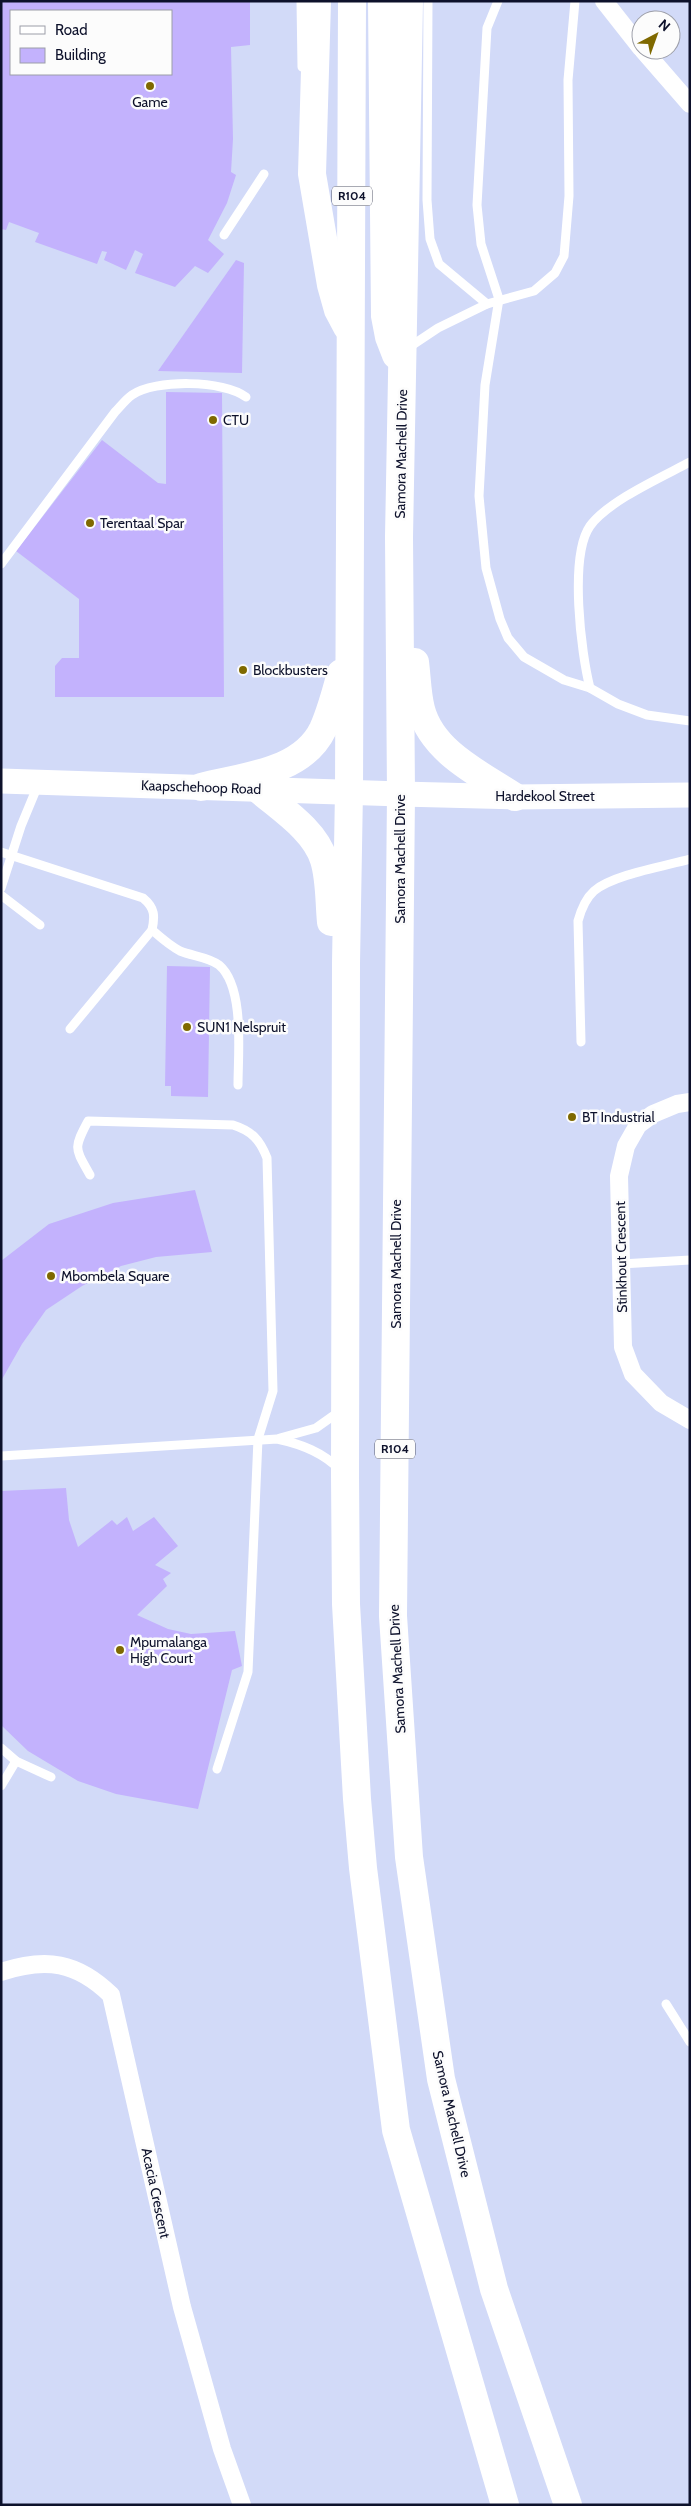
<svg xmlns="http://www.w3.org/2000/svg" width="691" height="2506" viewBox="0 0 691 2506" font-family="Cabin,sans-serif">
<rect width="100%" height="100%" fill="#d2daf8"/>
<g fill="#c3b2fd" fill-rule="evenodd">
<path d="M1,1H250V45L231,47L233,139L231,172L236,175L227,203L208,240L224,254L208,273L195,266L175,287L135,273L143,254L135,250L126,270L104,260L107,252L102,251L97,264L35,242L39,233L9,222L6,230L1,229ZM11,11H171V74H11Z"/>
<polygon points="236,260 244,263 242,373 158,371"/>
<polygon points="166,392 222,393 224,697 55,697 55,666 62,658 79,658 79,599 16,551 102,440 158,483 166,484"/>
<polygon points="167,966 210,967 208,1097 171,1096 171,1086 165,1086"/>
<polygon points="195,1190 212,1252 156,1257 121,1266 82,1286 46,1310 22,1344 1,1381 1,1261 49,1224 113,1203"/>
<polygon points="66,1488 69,1520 78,1547 112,1520 117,1525 127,1517 133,1531 154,1517 178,1546 155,1565 171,1573 163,1579 167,1586 137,1615 168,1629 191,1634 235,1631 242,1666 232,1670 198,1809 116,1794 78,1781 28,1751 1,1725 1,1491"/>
</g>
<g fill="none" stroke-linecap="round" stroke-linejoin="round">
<g stroke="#fff" stroke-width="9">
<polyline points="301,1 302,67"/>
<polyline points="428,1 427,200 430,239 439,264 487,304"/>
<polyline points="498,1 487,28 477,205 481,244 499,299 485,385 479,496 486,568 500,619 508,638 524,657 564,680 590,688"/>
<polyline points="224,235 264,174"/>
<polyline points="408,348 438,328 487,304 534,291 555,273 564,256 569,196 568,80 575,1"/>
<path d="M690,462C662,477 608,501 590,526C569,556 581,653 590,688L618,704L647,715L690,721"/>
<path d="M1,564L115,412C120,407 126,399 132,395C155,379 224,380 246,397"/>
<path d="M1,852L143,898C155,908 155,916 152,930L70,1029"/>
<polyline points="1,888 21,826 38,785"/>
<polyline points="1,895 40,925"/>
<path d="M152,930C160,937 170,946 180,951C192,956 209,957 219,965C245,987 238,1054 238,1085"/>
<path d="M581,1042L578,921C581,910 585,899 594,891C612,875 665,866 690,859"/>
<path d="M90,1175C75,1148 73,1149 88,1121L233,1125C252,1131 260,1140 267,1158L273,1391L258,1439L248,1672L217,1769"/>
<polyline points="621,1264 690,1260"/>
<polyline points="280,1438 316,1428 340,1411"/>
<path d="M1,1456L277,1439C301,1444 323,1452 340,1470"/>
<polyline points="1,1748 16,1761 51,1777"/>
<polyline points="1,1786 16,1761"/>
<polyline points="666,2004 690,2042"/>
</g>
<g stroke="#fff" stroke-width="18">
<polyline points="604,1 641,48"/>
<polyline points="643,50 690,104"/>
<polyline points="690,1102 677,1104 653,1114 638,1125 626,1146 619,1176 623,1347 633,1374 661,1403 690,1420"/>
<path d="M1,1972C46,1957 77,1962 111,1995L182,2307L222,2449L242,2505"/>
</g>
<polyline stroke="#fff" stroke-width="25" points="1,781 401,794 515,797 690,795"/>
<g stroke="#fff" stroke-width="28">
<polyline points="317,1 312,174 331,285 338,310 347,327"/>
<polyline points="352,1 349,791 346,963 345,1475 346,1604 357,1799 363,1868 396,2130 505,2505"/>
<polyline points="382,1 385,316 389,337 396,355"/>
<polyline points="409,1 399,537 401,794 393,1616 409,1857 441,2079 494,2289 568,2505"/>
<path d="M415,662C417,677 417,694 421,709C432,752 480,774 515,797"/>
<path d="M201,787C243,776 302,773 323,729C331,711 336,692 341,673"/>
<path d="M258,789C281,809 315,830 324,860C330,879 329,902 331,922"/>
</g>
</g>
<g fill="#7f6900" stroke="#fcfcfc" stroke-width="2">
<circle cx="150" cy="86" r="5"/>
<circle cx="213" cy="420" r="5"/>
<circle cx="90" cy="523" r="5"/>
<circle cx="243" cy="670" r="5"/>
<circle cx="187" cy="1027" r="5"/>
<circle cx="572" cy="1117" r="5"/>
<circle cx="51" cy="1276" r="5"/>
<circle cx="120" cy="1650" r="5"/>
</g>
<g text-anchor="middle" stroke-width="5" stroke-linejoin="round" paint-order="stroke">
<g fill="#fcfcfc" stroke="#55586a" stroke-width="1">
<rect x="332" y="186.5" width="40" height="19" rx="4"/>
<rect x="375" y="1439.5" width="40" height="19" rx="4"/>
</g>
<g font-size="12" font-weight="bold" fill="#0d112b">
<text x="352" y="200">R104</text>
<text x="395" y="1453">R104</text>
</g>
<g font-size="14" fill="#0d112b" stroke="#fcfcfc" text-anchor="start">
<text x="150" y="107" text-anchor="middle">Game</text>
<text x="223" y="425">CTU</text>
<text x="100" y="528">Terentaal Spar</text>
<text x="253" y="675">Blockbusters</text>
<text x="197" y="1032">SUN1 Nelspruit</text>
<text x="582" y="1122">BT Industrial</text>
<text x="61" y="1281">Mbombela Square</text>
<text x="130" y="1647">Mpumalanga<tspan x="130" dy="16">High Court</tspan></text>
</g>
<g font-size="14" fill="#0d112b" stroke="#fcfcfc">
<text transform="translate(401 454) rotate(-89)" y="5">Samora Machell Drive</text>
<text transform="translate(201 787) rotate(2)" y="5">Kaapschehoop Road</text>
<text x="545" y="801">Hardekool Street</text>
<text transform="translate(400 859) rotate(-90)" y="5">Samora Machell Drive</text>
<text transform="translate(621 1257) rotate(-91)" y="5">Stinkhout Crescent</text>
<text transform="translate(396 1264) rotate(-90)" y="5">Samora Machell Drive</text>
<text transform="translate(397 1669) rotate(-93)" y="5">Samora Machell Drive</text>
<text transform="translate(452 2114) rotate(77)" y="5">Samora Machell Drive</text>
<text transform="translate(156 2193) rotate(78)" y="5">Acacia Crescent</text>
</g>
</g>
<rect width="691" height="2506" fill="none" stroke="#0d112b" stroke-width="5"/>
<rect x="10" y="10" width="162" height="65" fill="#fcfcfc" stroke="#9c9ea8"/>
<rect x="20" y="26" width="25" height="8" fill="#ffffff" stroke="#9c9ea8"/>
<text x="55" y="35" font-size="15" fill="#0d112b">Road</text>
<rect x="20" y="48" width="25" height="15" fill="#c3b2fd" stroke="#9c9ea8"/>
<text x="55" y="60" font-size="15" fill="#0d112b">Building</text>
<g transform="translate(656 35) rotate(41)"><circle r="24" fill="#fcfcfc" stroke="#9c9ea8"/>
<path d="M0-4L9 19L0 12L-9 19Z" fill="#7f6900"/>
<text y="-8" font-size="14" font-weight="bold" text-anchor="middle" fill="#0d112b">N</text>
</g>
</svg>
